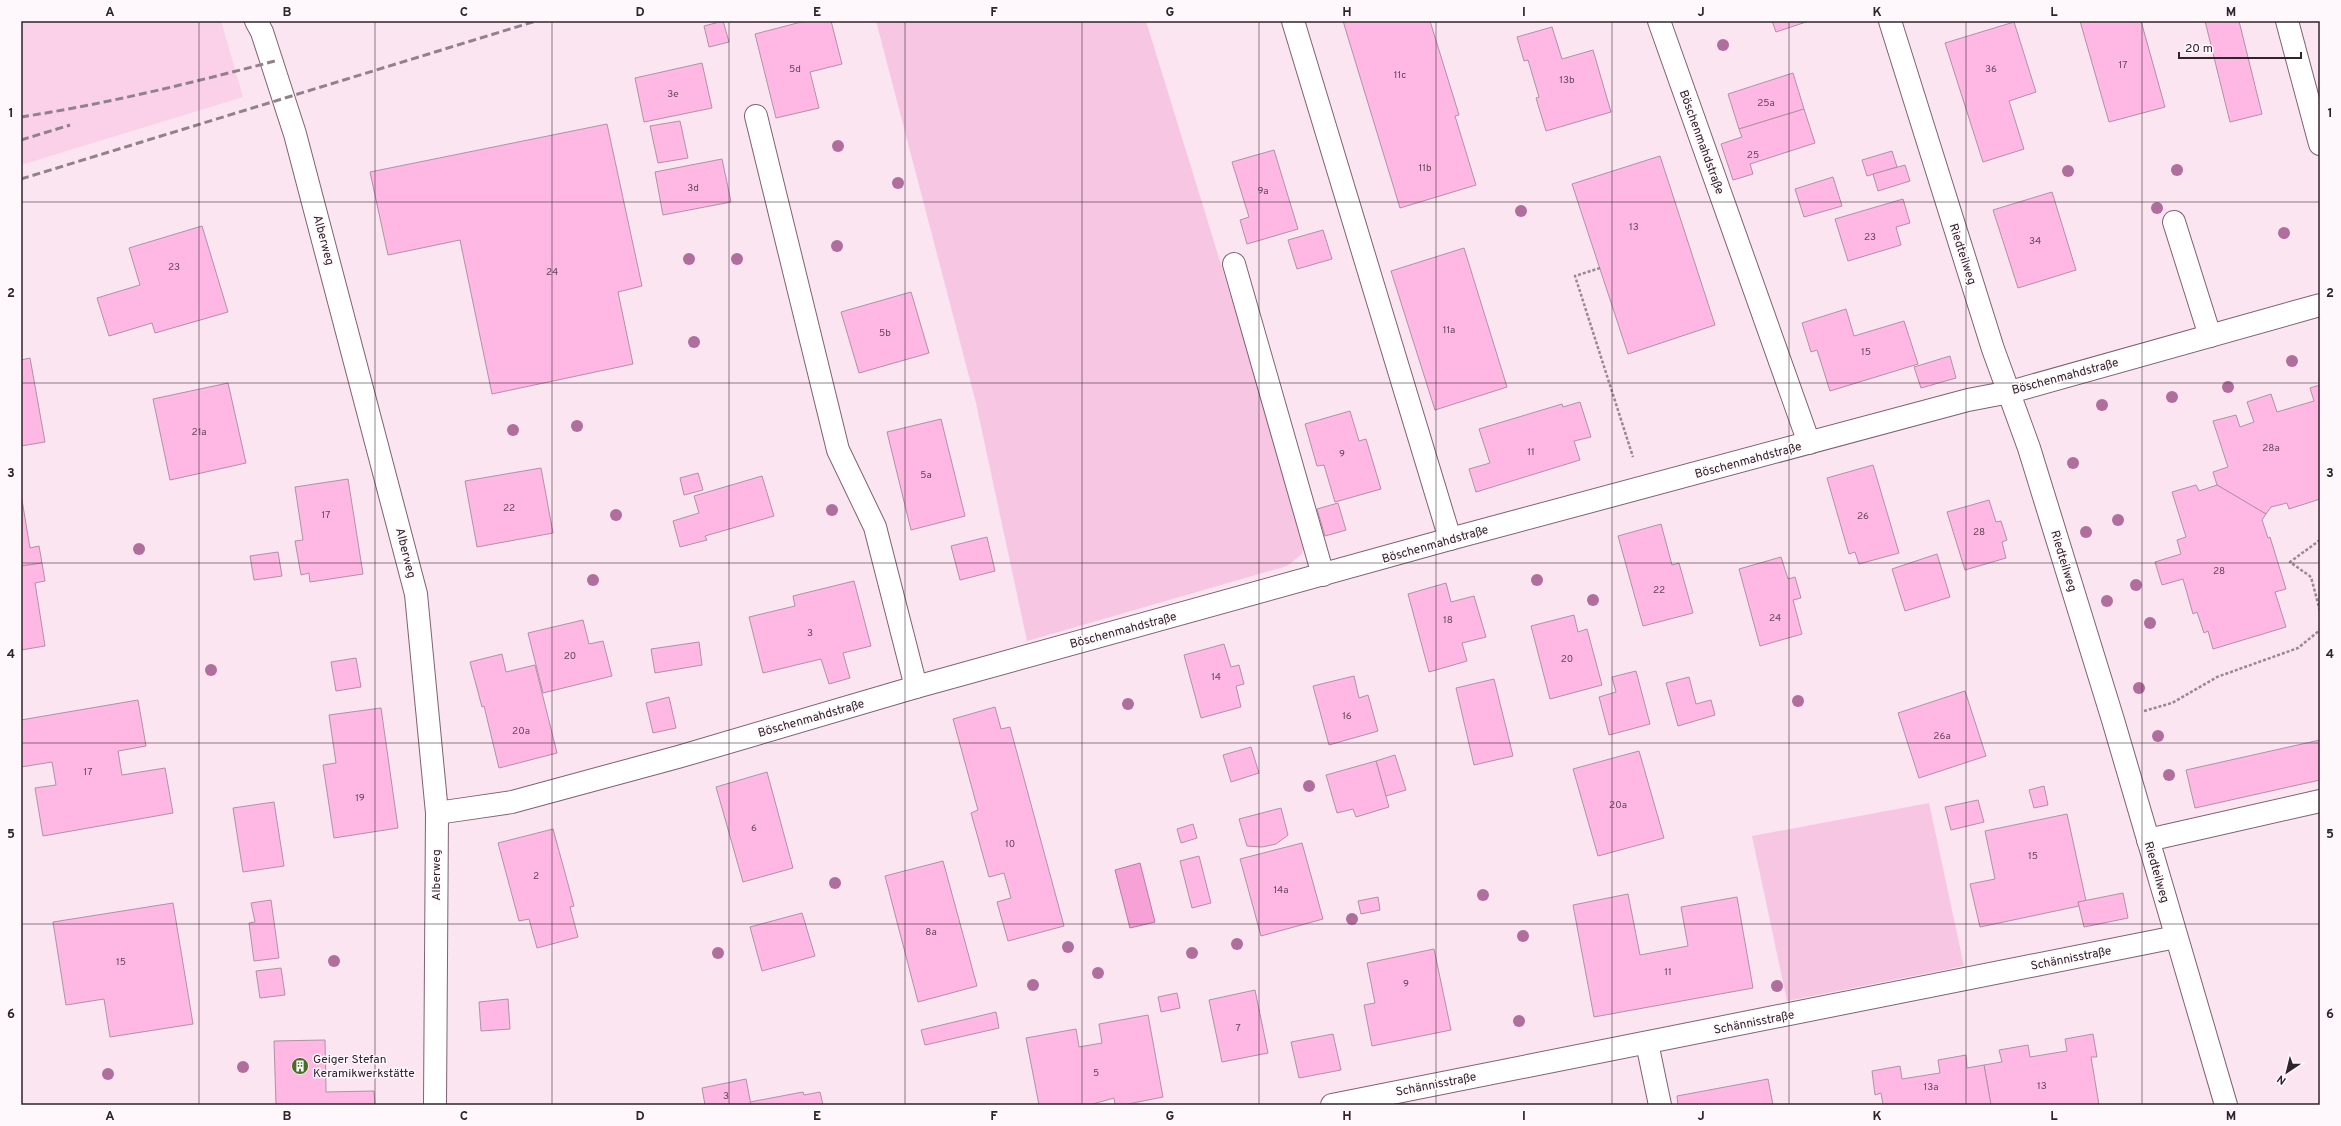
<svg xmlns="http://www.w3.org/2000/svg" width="2341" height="1126" viewBox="0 0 2341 1126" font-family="Overpass,sans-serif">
<rect width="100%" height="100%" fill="#fae5f1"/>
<polygon fill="#fbd1ea" points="21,21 221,21 243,97 21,165"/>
<g fill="#f7c6e3">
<polygon points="876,21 1146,21 1305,537 1302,554 1287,566 1027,641 976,403"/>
<polygon points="1929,803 1964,966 1787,1001 1752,836"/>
</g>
<polygon fill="#f7a2d7" stroke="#bb7ca3" points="1140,863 1155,922 1130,928 1115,870"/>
<g fill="#feb8e3" stroke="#b291a4">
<polygon points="723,21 729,42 709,47 704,26"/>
<polygon points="805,21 831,21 842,64 810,72 819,108 776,118 755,34"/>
<polygon points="1343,21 1430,21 1459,115 1455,116 1476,185 1400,208"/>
<polygon points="1772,21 1809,21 1776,32"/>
<polygon points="2080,21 2141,21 2165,107 2109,122"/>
<polygon points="2205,21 2239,21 2262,114 2230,122"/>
<polygon points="2014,22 2036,92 2009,101 2024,149 1983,162 1945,43"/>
<polygon points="1552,27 1562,59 1593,50 1611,112 1546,131 1536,98 1539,97 1528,60 1524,61 1517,37"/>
<polygon points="702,63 712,108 644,122 635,78"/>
<polygon points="1793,73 1804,109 1739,129 1728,94"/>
<polygon points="1804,109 1815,143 1750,164 1753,174 1733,180 1721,144 1742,137 1739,129"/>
<polygon points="680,121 688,158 658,163 650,126"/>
<polygon points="607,124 642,286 618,292 633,364 492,394 460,240 388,255 370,172"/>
<polygon points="1274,150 1298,229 1247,244 1240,220 1249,217 1232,162"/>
<polygon points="1892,151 1897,167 1867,176 1862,160"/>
<polygon points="1660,156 1715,325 1628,354 1572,184"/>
<polygon points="722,159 731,202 663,215 655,172"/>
<polygon points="1905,165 1910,181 1878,191 1873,174"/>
<polygon points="1833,177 1842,206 1804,217 1795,189"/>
<polygon points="2052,192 2076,270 2018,288 1993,210"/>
<polygon points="1903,199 1910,223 1896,227 1901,245 1848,261 1835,219"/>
<polygon points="202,226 228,312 155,333 152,323 109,336 97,298 140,285 129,248"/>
<polygon points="1323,230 1332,259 1297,269 1288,240"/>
<polygon points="1464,248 1507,387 1435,410 1391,271"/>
<polygon points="911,292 929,353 859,373 841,312"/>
<polygon points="1846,309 1854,336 1904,321 1918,364 1830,391 1817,350 1811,352 1802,323"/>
<polygon points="1950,356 1956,378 1921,388 1914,367"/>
<polygon points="30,358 45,442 21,446 21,360"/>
<polygon points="228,383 246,463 170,480 153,399"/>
<polygon points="2320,385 2320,499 2289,509 2287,503 2271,507 2266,514 2217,485 2213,472 2228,467 2213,421 2236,415 2240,427 2254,422 2247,402 2271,394 2277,412 2314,401 2310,388"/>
<polygon points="1580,402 1591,437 1574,441 1580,460 1476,492 1469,469 1490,463 1479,429 1562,404 1563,407"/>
<polygon points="1350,411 1359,441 1366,439 1381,489 1335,502 1324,465 1317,466 1305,424"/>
<polygon points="941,419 965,516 911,530 887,432"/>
<polygon points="1873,465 1899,553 1859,564 1855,552 1849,554 1827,478"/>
<polygon points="541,468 553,533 477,547 465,481"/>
<polygon points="698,473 703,490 684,495 680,478"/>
<polygon points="762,476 774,516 705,536 707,540 680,547 673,521 699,513 694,496"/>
<polygon points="348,479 363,574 310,582 309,573 301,575 295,541 303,540 295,487"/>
<polygon points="2196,485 2199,491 2217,485 2266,514 2262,520 2268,538 2270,537 2286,589 2275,592 2286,627 2213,649 2208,631 2204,633 2197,612 2193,614 2183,579 2162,585 2155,562 2181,554 2177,540 2186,537 2172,492"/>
<polygon points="21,494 30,548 39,546 42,563 21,566"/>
<polygon points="1989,500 1996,522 2001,521 2007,540 2002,542 2006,558 1965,570 1947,512"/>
<polygon points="1338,503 1346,530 1325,536 1317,509"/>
<polygon points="1661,524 1672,565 1679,563 1693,613 1643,626 1618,536"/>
<polygon points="987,537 995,571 960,580 951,546"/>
<polygon points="278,552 282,576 254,580 250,556"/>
<polygon points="1937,554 1950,597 1905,611 1892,569"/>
<polygon points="1781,557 1788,579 1795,577 1801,598 1793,600 1802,634 1760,646 1739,569"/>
<polygon points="42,563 45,581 35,583 45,646 21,650 21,566"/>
<polygon points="854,581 871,646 843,653 850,678 829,684 821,659 763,673 749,617 795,606 793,596"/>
<polygon points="1446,583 1451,602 1474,596 1486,637 1462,643 1467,661 1429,672 1408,594"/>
<polygon points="1574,615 1578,632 1587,629 1602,685 1550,699 1531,626"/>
<polygon points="583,620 589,644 603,641 612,676 543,693 528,633"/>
<polygon points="699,642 702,665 655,673 651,649"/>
<polygon points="1224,644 1231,667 1239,665 1244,684 1236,686 1241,707 1201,718 1184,655"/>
<polygon points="502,654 506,672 535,665 557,753 499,768 484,706 482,707 470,662"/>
<polygon points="356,658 361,687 336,691 331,662"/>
<polygon points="1636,671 1650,724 1609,735 1599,697 1616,692 1612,677"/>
<polygon points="1354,676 1359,698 1368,695 1378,731 1329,745 1313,686"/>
<polygon points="1689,677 1696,704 1711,700 1715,715 1678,726 1666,683"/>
<polygon points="1494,679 1513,756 1474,765 1456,688"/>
<polygon points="1965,691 1986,756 1919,778 1898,713"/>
<polygon points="669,697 676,728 653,733 646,703"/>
<polygon points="138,700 146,746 118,751 122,775 165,768 173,813 43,836 35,788 56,785 52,762 21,767 21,720"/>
<polygon points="995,707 1001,729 1010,727 1064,926 1008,941 997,902 1011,898 1004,873 989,877 971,813 978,810 953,719"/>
<polygon points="381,708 398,828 334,838 323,765 336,763 329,715"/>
<polygon points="2320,740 2320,780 2195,808 2186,770"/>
<polygon points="1251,747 1259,773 1231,782 1223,755"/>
<polygon points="1639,751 1664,838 1598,856 1573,769"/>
<polygon points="1395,755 1406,790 1386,796 1376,761"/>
<polygon points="1376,761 1389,807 1356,817 1353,809 1337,813 1326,775"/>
<polygon points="767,772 793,868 743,882 716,787"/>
<polygon points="2044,786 2048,805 2034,808 2029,790"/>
<polygon points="1978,800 1984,822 1951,830 1945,807"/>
<polygon points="274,802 284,866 243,872 233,808"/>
<polygon points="1281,808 1288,835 1276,844 1262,847 1247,846 1239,819"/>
<polygon points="2067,814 2086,901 2078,902 2079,906 1980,927 1970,884 1995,879 1985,831"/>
<polygon points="1193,824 1197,838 1181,843 1177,829"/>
<polygon points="553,829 574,906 570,907 578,937 537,948 529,919 519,921 498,843"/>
<polygon points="1302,843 1323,919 1261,936 1240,859"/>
<polygon points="1199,856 1211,903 1192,908 1180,861"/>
<polygon points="943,861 977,986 918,1002 885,876"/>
<polygon points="2123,893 2128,918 2084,927 2078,902"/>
<polygon points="1628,894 1640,955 1688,946 1681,907 1737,897 1753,988 1594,1017 1573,905"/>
<polygon points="1378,897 1380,910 1361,914 1358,901"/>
<polygon points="271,900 279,958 254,961 249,923 255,922 251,903"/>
<polygon points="173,903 193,1024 110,1037 104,999 66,1005 53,922"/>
<polygon points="802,913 815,956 762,971 750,927"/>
<polygon points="1434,949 1451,1030 1372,1046 1364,1005 1375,1003 1367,963"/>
<polygon points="281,968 285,995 260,998 256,971"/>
<polygon points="1255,990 1268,1053 1222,1062 1209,1000"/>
<polygon points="1177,993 1180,1008 1161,1012 1158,997"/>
<polygon points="508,999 510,1029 481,1031 479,1002"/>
<polygon points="996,1012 999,1028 925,1045 921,1030"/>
<polygon points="1148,1015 1163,1097 1123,1105 1115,1105 1114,1098 1089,1105 1039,1105 1026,1038 1076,1029 1079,1047 1102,1043 1099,1024"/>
<polygon points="1333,1034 1341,1070 1299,1078 1291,1042"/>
<polygon points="2093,1034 2097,1057 2091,1057 2099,1105 1991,1105 1984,1065 2002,1062 1999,1050 2028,1045 2030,1057 2067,1051 2065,1039"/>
<polygon points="325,1040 326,1092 374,1091 375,1105 276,1105 274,1041"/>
<polygon points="1966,1055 1967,1068 1984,1065 1991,1105 1883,1105 1881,1093 1875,1095 1872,1071 1900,1066 1902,1079 1940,1073 1938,1060"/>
<polygon points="746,1079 751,1105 705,1105 702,1088"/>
<polygon points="1768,1079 1773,1105 1678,1105 1677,1096"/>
<polygon points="803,1092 804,1095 820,1092 823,1105 751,1105 750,1102"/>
</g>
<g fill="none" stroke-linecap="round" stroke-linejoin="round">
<g stroke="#806174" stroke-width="24">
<g id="minor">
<polyline points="256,21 262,32 295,134 416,594 437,813 435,1105"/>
<polyline points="1293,21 1450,539"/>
<polyline points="1659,21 1809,443"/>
<polyline points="1890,21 1993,349 2029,448 2113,720 2226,1105"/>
<polyline points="2287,21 2320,144"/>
<polyline points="756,116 838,450 875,527 916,687"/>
<polyline points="2174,222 2210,336"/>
<polyline points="1234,264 1323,575"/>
<polyline points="437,813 512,802 678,757 916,687 1450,539 1968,400 2010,392 2320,305"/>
<polyline points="2148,840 2320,801"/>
<polyline points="1647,1043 1660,1105"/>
<polyline points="1332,1105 2176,937"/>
</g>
</g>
<g stroke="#998892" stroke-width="2.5" stroke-dasharray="3 2" stroke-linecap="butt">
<polyline points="1600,268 1575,276 1633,457"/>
<polyline points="2320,540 2290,562 2311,577 2320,611"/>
<polyline points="2144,711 2172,703 2217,677 2298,648 2320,630"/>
</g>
<use href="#minor" stroke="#fff" stroke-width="22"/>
<g stroke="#92818b" stroke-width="3" stroke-dasharray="8 4" stroke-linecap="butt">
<path d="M21,117C106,104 191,83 275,61"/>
<polyline points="21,140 70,125"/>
<polyline points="21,179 536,21"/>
</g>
</g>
<g fill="#af6e9c">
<circle cx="1723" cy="45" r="6"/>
<circle cx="838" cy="146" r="6"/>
<circle cx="2177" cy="170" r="6"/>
<circle cx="2068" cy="171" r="6"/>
<circle cx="898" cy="183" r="6"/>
<circle cx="2157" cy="208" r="6"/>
<circle cx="1521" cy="211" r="6"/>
<circle cx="2284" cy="233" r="6"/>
<circle cx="837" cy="246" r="6"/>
<circle cx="689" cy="259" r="6"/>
<circle cx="737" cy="259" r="6"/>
<circle cx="694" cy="342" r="6"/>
<circle cx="2292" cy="361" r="6"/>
<circle cx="2228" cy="387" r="6"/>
<circle cx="2172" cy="397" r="6"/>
<circle cx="2102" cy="405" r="6"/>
<circle cx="577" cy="426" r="6"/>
<circle cx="513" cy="430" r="6"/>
<circle cx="2073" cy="463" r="6"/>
<circle cx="832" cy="510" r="6"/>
<circle cx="616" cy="515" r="6"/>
<circle cx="2118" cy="520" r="6"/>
<circle cx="2086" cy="532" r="6"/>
<circle cx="139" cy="549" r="6"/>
<circle cx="593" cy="580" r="6"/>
<circle cx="1537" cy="580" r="6"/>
<circle cx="2136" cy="585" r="6"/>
<circle cx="1593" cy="600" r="6"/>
<circle cx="2107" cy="601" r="6"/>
<circle cx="2150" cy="623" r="6"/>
<circle cx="211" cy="670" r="6"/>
<circle cx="2139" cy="688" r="6"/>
<circle cx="1798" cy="701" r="6"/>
<circle cx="1128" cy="704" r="6"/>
<circle cx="2158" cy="736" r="6"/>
<circle cx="2169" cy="775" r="6"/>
<circle cx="1309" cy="786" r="6"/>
<circle cx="835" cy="883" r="6"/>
<circle cx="1483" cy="895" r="6"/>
<circle cx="1352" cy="919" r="6"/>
<circle cx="1523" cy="936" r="6"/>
<circle cx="1237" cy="944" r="6"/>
<circle cx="1068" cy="947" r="6"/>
<circle cx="718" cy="953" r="6"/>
<circle cx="1192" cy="953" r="6"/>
<circle cx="334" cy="961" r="6"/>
<circle cx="1098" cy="973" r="6"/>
<circle cx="1033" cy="985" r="6"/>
<circle cx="1777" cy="986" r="6"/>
<circle cx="1519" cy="1021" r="6"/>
<circle cx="243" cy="1067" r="6"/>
<circle cx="108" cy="1074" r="6"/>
</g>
<path fill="none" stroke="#30232b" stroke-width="1" stroke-opacity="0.55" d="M199,21V1105M375,21V1105M552,21V1105M729,21V1105M905,21V1105M1082,21V1105M1259,21V1105M1436,21V1105M1612,21V1105M1789,21V1105M1966,21V1105M2142,21V1105M21,202H2320M21,383H2320M21,563H2320M21,743H2320M21,924H2320"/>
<defs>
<g id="building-disc" transform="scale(0.9)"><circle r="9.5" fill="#496d26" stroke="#fef7fb"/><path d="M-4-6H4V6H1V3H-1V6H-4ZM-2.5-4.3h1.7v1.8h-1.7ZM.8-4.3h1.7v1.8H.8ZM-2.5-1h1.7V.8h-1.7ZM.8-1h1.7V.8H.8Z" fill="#fff"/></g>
</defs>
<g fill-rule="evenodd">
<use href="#building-disc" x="300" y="1066"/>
</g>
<g text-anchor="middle" stroke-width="3" stroke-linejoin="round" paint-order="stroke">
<g font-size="10" fill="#644859">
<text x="2123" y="68">17</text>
<text x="795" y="72">5d</text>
<text x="1991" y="72">36</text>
<text x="1400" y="78">11c</text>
<text x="1567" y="83">13b</text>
<text x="673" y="97">3e</text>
<text x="1766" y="106">25a</text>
<text x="1753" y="158">25</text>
<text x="1425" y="171">11b</text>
<text x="693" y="191">3d</text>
<text x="1263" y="194">9a</text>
<text x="1634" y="230">13</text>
<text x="1870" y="240">23</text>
<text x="2035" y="244">34</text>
<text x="174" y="270">23</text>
<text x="552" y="275">24</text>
<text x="1449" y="333">11a</text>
<text x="885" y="336">5b</text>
<text x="1866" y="355">15</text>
<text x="199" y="435">21a</text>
<text x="2271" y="451">28a</text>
<text x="1531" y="455">11</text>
<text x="1342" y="457">9</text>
<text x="926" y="478">5a</text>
<text x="509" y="511">22</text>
<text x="326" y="518">17</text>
<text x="1863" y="519">26</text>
<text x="1979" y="535">28</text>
<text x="2219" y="574">28</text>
<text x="1659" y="593">22</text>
<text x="1775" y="621">24</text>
<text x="1448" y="623">18</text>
<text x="810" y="636">3</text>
<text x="570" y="659">20</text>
<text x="1567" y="662">20</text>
<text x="1216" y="680">14</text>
<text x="1347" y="719">16</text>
<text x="521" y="734">20a</text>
<text x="1942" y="739">26a</text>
<text x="88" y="775">17</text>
<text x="360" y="801">19</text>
<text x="1618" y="808">20a</text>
<text x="754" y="831">6</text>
<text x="1010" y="847">10</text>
<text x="2033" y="859">15</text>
<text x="536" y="879">2</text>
<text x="1281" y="893">14a</text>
<text x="931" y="935">8a</text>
<text x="121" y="965">15</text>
<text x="1668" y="975">11</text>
<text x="1406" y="987">9</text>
<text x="1238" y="1031">7</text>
<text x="1096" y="1076">5</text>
<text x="2042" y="1089">13</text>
<text x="1931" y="1090">13a</text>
<text x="726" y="1099">3</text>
</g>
<g font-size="12" fill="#30232b" stroke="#fef7fb">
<text transform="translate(1702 142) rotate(70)" y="4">Böschenmahdstraße</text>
<text transform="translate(324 240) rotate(75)" y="4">Alberweg</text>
<text transform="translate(1963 254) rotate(72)" y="4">Riedteilweg</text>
<text transform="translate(2065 376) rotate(-15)" y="4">Böschenmahdstraße</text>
<text transform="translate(1748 460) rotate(-15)" y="4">Böschenmahdstraße</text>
<text transform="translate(1435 544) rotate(-16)" y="4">Böschenmahdstraße</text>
<text transform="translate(406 553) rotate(76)" y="4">Alberweg</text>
<text transform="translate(2064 561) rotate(73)" y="4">Riedteilweg</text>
<text transform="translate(1123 630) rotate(-15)" y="4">Böschenmahdstraße</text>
<text transform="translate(811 718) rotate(-16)" y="4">Böschenmahdstraße</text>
<text transform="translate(2157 872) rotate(74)" y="4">Riedteilweg</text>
<text transform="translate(436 875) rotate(-90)" y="4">Alberweg</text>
<text transform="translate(2071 958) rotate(-11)" y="4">Schännisstraße</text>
<text transform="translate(1754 1022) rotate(-11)" y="4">Schännisstraße</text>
<text transform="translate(1436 1084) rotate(-11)" y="4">Schännisstraße</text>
</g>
<g font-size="12" fill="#30232b" stroke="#fef7fb" text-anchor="start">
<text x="313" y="1063">Geiger Stefan<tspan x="313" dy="14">Keramikwerkstätte</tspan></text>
</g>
</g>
<rect width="2341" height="1126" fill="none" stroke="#fef7fb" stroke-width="44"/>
<g transform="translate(2287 1072) rotate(215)" stroke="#fef7fb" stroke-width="3" paint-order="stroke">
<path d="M0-3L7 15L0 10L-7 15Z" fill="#30232b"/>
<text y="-6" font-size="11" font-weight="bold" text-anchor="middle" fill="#30232b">N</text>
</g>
<path d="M2179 52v6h122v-6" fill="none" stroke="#30232b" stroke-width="2"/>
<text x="2185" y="52" font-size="12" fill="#30232b" stroke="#fef7fb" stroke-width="3" paint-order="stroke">20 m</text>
<rect x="22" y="22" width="2297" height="1082" fill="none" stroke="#30232b" stroke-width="1.5"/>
<g font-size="13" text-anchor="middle" font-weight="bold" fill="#30232b">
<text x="110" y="16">A</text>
<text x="287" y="16">B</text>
<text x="464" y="16">C</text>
<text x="640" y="16">D</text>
<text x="817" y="16">E</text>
<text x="994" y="16">F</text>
<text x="1170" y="16">G</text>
<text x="1347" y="16">H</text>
<text x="1524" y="16">I</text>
<text x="1701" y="16">J</text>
<text x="1877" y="16">K</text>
<text x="2054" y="16">L</text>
<text x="2231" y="16">M</text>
<text x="11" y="117">1</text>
<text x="2330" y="117">1</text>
<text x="11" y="297">2</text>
<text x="2330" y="297">2</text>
<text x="11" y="477">3</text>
<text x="2330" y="477">3</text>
<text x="11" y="658">4</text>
<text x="2330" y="658">4</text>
<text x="11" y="838">5</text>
<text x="2330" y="838">5</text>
<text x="11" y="1018">6</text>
<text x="2330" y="1018">6</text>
<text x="110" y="1120">A</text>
<text x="287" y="1120">B</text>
<text x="464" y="1120">C</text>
<text x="640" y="1120">D</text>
<text x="817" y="1120">E</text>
<text x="994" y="1120">F</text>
<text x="1170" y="1120">G</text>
<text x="1347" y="1120">H</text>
<text x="1524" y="1120">I</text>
<text x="1701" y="1120">J</text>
<text x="1877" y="1120">K</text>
<text x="2054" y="1120">L</text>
<text x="2231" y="1120">M</text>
</g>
</svg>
